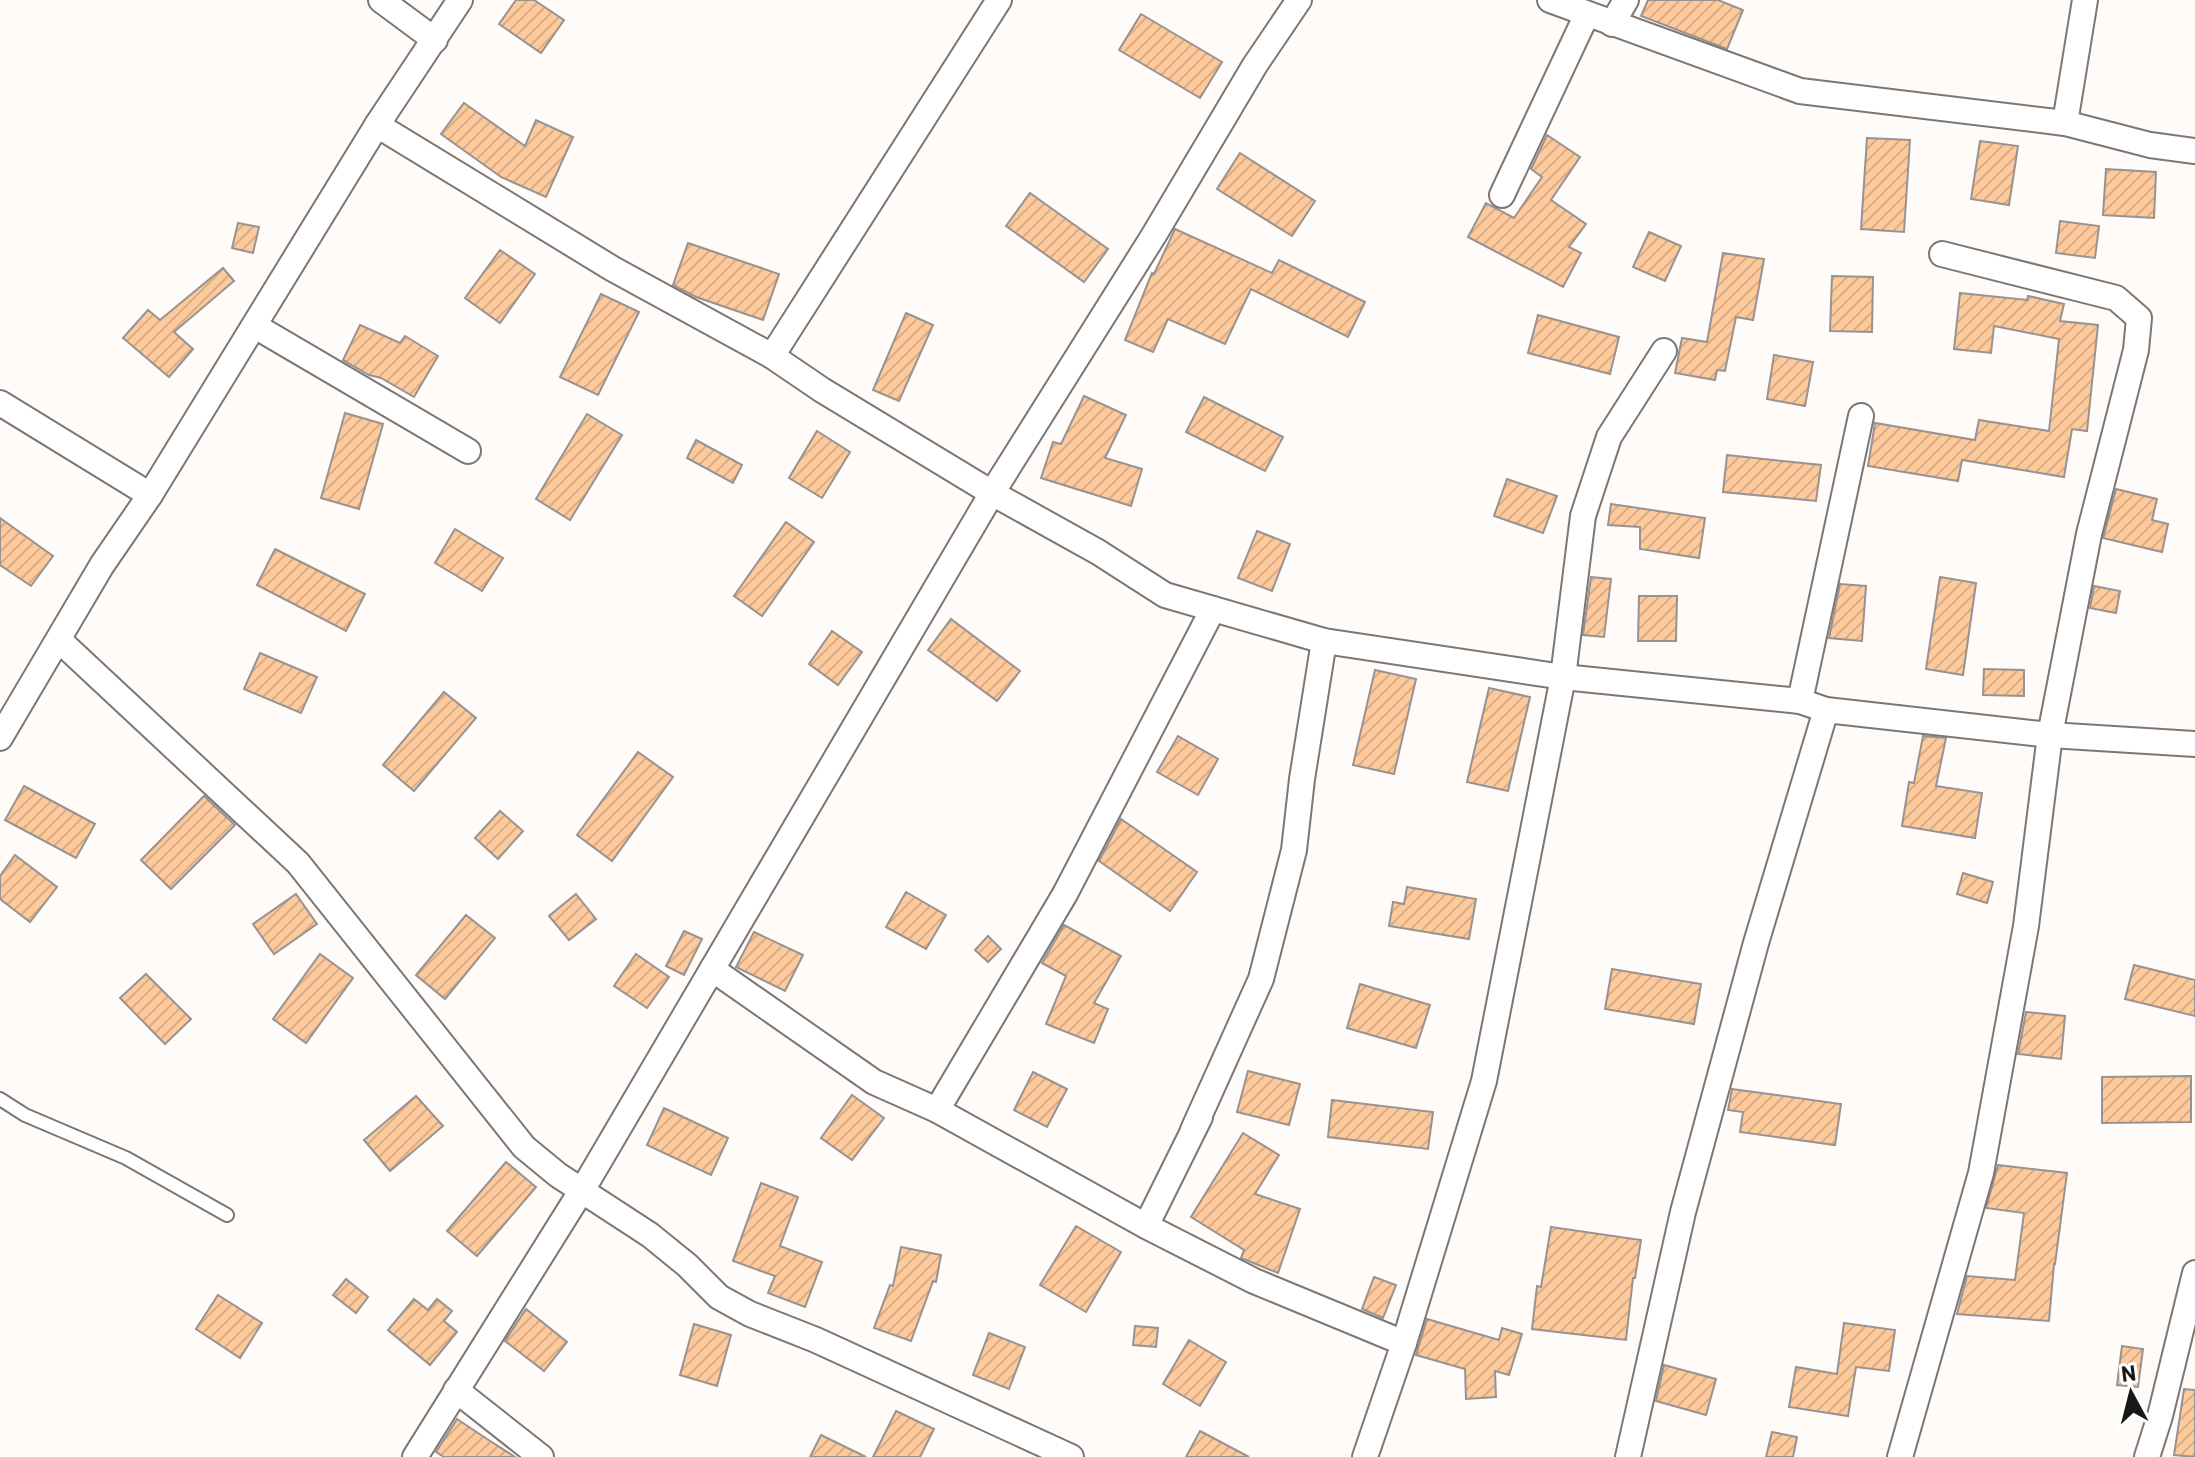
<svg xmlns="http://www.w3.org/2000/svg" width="2195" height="1457" viewBox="0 0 2195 1457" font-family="Barlow,sans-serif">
<defs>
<pattern id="building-hatch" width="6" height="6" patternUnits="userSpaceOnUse" patternTransform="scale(2)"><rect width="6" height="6" fill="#feca9c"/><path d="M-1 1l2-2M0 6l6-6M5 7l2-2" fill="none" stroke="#d9ad86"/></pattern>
</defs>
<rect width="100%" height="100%" fill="#fffbf8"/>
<g fill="url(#building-hatch)" stroke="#989390" stroke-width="2">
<polygon points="516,0 534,0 564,20 541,53 499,24"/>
<polygon points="1648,0 1718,0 1743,10 1727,49 1641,16"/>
<polygon points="1141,14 1222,62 1200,98 1119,50"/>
<polygon points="464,103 525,146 536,120 573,137 546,197 501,177 441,134"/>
<polygon points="1547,135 1580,157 1551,200 1586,224 1569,247 1581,253 1563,287 1468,237 1486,203 1514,218 1542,177 1531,169"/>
<polygon points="1867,138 1910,140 1904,232 1861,229"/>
<polygon points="1980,141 2018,146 2009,205 1971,199"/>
<polygon points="1240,153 1315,201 1292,236 1217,189"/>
<polygon points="2106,169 2156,172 2154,218 2103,215"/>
<polygon points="1030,193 1108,249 1084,282 1006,226"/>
<polygon points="2060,221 2099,226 2095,258 2056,253"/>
<polygon points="238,223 259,227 253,253 232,248"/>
<polygon points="1175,229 1272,273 1279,260 1365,302 1348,337 1251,289 1225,344 1168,319 1153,352 1125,340 1152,273 1154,274"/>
<polygon points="1649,232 1681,246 1665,281 1633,267"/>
<polygon points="688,243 779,274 763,320 696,297 673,285"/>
<polygon points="500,250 535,274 500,323 465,298"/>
<polygon points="1723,253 1764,259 1753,320 1736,317 1725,371 1717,370 1715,380 1675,373 1682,338 1707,342"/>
<polygon points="223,268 234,281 174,332 193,349 169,377 123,338 148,310 160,320"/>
<polygon points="1832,276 1873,277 1872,332 1830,331"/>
<polygon points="1960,293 2027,300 2028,296 2064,304 2060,321 2098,325 2087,431 2072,429 2064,477 1962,460 1958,481 1868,466 1875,423 1975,440 1979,420 2049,431 2059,339 1994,326 1991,353 1954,349"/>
<polygon points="601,294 639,312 598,395 560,377"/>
<polygon points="906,313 933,325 899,401 873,390"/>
<polygon points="1538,315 1619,337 1610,374 1528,353"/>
<polygon points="360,325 400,343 405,336 438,356 414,397 381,378 369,375 343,360"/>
<polygon points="1774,355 1813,362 1805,406 1767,399"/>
<polygon points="1084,396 1126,415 1105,458 1142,469 1131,506 1041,478 1053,442 1061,444"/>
<polygon points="1204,397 1283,437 1265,471 1186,432"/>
<polygon points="345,413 383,424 359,509 321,498"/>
<polygon points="587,414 622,435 570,520 536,499"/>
<polygon points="817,431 850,452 822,498 789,478"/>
<polygon points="696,440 742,465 733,483 687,458"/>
<polygon points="1727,455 1821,465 1816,501 1723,492"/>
<polygon points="1507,479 1557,496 1543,533 1494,516"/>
<polygon points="2116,489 2157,499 2152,520 2168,524 2162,552 2103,538"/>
<polygon points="1611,504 1705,518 1699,558 1640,549 1640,527 1608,525"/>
<polygon points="0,518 53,556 31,586 0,565"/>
<polygon points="786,522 814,542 762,616 734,596"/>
<polygon points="455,529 503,558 482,591 435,563"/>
<polygon points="1257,531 1290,544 1272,591 1238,578"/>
<polygon points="275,549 365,594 346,631 257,585"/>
<polygon points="1591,577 1611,579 1604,637 1583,635"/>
<polygon points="1940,577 1976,583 1963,675 1926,669"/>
<polygon points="1840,584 1866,586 1862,641 1829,638"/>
<polygon points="2094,586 2120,591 2116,613 2090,608"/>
<polygon points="1639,596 1677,596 1676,641 1638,641"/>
<polygon points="951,619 1020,671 997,701 928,650"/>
<polygon points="832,631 862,652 838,685 809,664"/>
<polygon points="260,653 317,677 301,713 244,689"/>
<polygon points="1984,669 2024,670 2024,696 1983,695"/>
<polygon points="1375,670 1416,679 1394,774 1353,765"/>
<polygon points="1489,688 1530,697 1508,791 1467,782"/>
<polygon points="444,692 476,718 414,791 383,765"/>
<polygon points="1178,736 1218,759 1198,795 1157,772"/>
<polygon points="1923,736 1946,738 1936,786 1982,793 1975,838 1902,826 1909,782 1914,783"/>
<polygon points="638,752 673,777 612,861 577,835"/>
<polygon points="24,786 95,824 76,858 5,820"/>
<polygon points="204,796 235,825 171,889 141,860"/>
<polygon points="500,811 523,831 498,859 475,838"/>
<polygon points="1121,819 1197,872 1170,911 1099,861"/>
<polygon points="15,855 57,887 30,922 0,899 0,876"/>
<polygon points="1963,873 1993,882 1987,903 1957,894"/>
<polygon points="1407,887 1476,899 1469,939 1389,926 1393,902 1404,904"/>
<polygon points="906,892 946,915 926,949 886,927"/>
<polygon points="296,894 317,924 274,954 253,924"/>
<polygon points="576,894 596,919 569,940 549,916"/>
<polygon points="466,915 495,938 445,999 416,975"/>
<polygon points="1064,925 1121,956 1094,1003 1108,1009 1094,1043 1046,1024 1066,976 1042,963"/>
<polygon points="684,931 702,939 684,975 666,966"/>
<polygon points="754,932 803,955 785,991 736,967"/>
<polygon points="988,936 1001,949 988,962 975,950"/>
<polygon points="320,954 353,978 306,1043 273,1019"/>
<polygon points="636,954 669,977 647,1008 614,986"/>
<polygon points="2134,965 2195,980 2195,1016 2125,999"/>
<polygon points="1612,969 1701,984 1694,1024 1605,1009"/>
<polygon points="146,974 191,1019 165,1044 120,998"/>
<polygon points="1360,984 1430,1005 1416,1048 1347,1028"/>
<polygon points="2026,1012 2065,1016 2061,1059 2018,1054"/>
<polygon points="1248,1071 1300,1084 1289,1125 1237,1112"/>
<polygon points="1033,1072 1067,1089 1047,1127 1014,1110"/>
<polygon points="2191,1076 2191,1122 2102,1123 2102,1077"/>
<polygon points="1732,1089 1841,1104 1835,1145 1740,1132 1743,1112 1728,1110"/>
<polygon points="852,1095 884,1118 852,1160 821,1138"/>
<polygon points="416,1096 443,1126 390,1171 364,1140"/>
<polygon points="1332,1100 1433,1112 1428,1149 1328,1137"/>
<polygon points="664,1108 728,1138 711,1175 647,1145"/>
<polygon points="1243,1133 1279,1155 1255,1194 1300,1209 1278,1273 1241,1258 1244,1250 1191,1217"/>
<polygon points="506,1162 536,1187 477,1256 447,1231"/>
<polygon points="1998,1165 2067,1173 2055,1264 2054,1264 2049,1321 1957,1314 1967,1276 2015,1280 2024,1213 1986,1208"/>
<polygon points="761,1183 798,1197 780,1246 822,1262 805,1307 768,1293 775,1276 733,1261"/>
<polygon points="1076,1226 1121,1252 1086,1312 1040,1285"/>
<polygon points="1551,1227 1641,1240 1635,1278 1633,1278 1626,1340 1532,1329 1537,1286 1541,1287"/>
<polygon points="901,1247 941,1255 936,1282 933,1281 911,1341 874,1328 890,1285 893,1286"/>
<polygon points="1374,1277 1396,1285 1383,1318 1362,1309"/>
<polygon points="346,1279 368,1297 356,1313 333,1295"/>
<polygon points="218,1295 262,1323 240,1358 196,1329"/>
<polygon points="414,1299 428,1310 437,1299 452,1311 444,1321 457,1332 430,1365 388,1330"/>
<polygon points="526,1309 567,1342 544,1371 505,1341"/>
<polygon points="1427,1319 1499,1340 1502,1328 1522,1334 1509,1375 1495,1371 1496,1397 1466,1399 1465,1369 1416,1355"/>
<polygon points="1844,1323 1895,1330 1889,1371 1856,1367 1848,1416 1789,1407 1796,1367 1837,1374"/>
<polygon points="694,1324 731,1335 717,1386 680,1375"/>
<polygon points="1135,1326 1158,1328 1156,1347 1133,1345"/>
<polygon points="989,1333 1025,1347 1009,1389 973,1375"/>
<polygon points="1189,1340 1226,1362 1200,1406 1163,1384"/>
<polygon points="2122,1346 2143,1349 2138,1387 2117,1385"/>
<polygon points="1664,1365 1716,1379 1706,1415 1656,1401"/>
<polygon points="2184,1389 2195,1390 2195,1457 2174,1455"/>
<polygon points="896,1411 934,1429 920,1457 873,1457"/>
<polygon points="457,1419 484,1437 515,1457 444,1457 436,1452"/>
<polygon points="1200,1431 1249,1457 1186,1457"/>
<polygon points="1772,1432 1797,1437 1793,1457 1766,1457"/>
<polygon points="821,1435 866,1457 810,1457"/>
</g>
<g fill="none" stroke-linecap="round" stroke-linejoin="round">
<g stroke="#7c7774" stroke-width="16">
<polyline id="service" points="0,1099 25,1115 126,1158 227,1215"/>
</g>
<g stroke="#7c7774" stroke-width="28">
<g id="minor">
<polyline points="381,0 435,40"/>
<polyline points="1550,0 1800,91 2065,123 2150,145 2195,151"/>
<polyline points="1612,24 1626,0"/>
<polyline points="2065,123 2085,0"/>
<polyline points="377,125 613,269 772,356 822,390 992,493 1098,552 1165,595 1324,641 1563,677 1800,701 1826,710 2050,735 2195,744"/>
<polyline points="1502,195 1587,14"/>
<polyline points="255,326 468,451"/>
<polyline points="772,356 999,0"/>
<polyline points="0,403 150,495"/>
<polyline points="59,640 298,863 524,1147 558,1175 650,1235 687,1265 719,1297 750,1314 816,1340 1071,1457"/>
<polyline points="1800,701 1861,416"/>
<polyline points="0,738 102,565 150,495 377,125 460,0"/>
<polyline points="712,969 874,1082 937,1110 1146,1226 1254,1281 1404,1343"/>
<polyline points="937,1110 1065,894 1213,609"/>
<polyline points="1193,1130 1261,979 1294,850 1302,779 1324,641"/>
<polyline points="1146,1226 1200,1117"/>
<polyline points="456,1390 541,1457"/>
<polyline points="415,1457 590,1177 992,493 1154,235 1255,65 1299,0"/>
<polyline points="1365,1457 1404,1343 1484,1081 1563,677 1583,516 1609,437 1664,351"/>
<polyline points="1628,1457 1683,1212 1756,943 1826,710"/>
<polyline points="1900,1457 1981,1173 2026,926 2050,735 2089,534 2136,350 2139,318 2116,298 1942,254"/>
<polyline points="2147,1457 2160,1416 2195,1273"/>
</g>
</g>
<use href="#service" stroke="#fff" stroke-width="12"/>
<use href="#minor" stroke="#fff" stroke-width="24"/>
</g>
<g transform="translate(2131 1393) rotate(353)" stroke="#ffffff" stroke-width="6" paint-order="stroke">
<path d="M0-6L14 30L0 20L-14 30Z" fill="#191816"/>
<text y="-12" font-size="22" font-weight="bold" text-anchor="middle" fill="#191816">N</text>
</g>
</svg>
